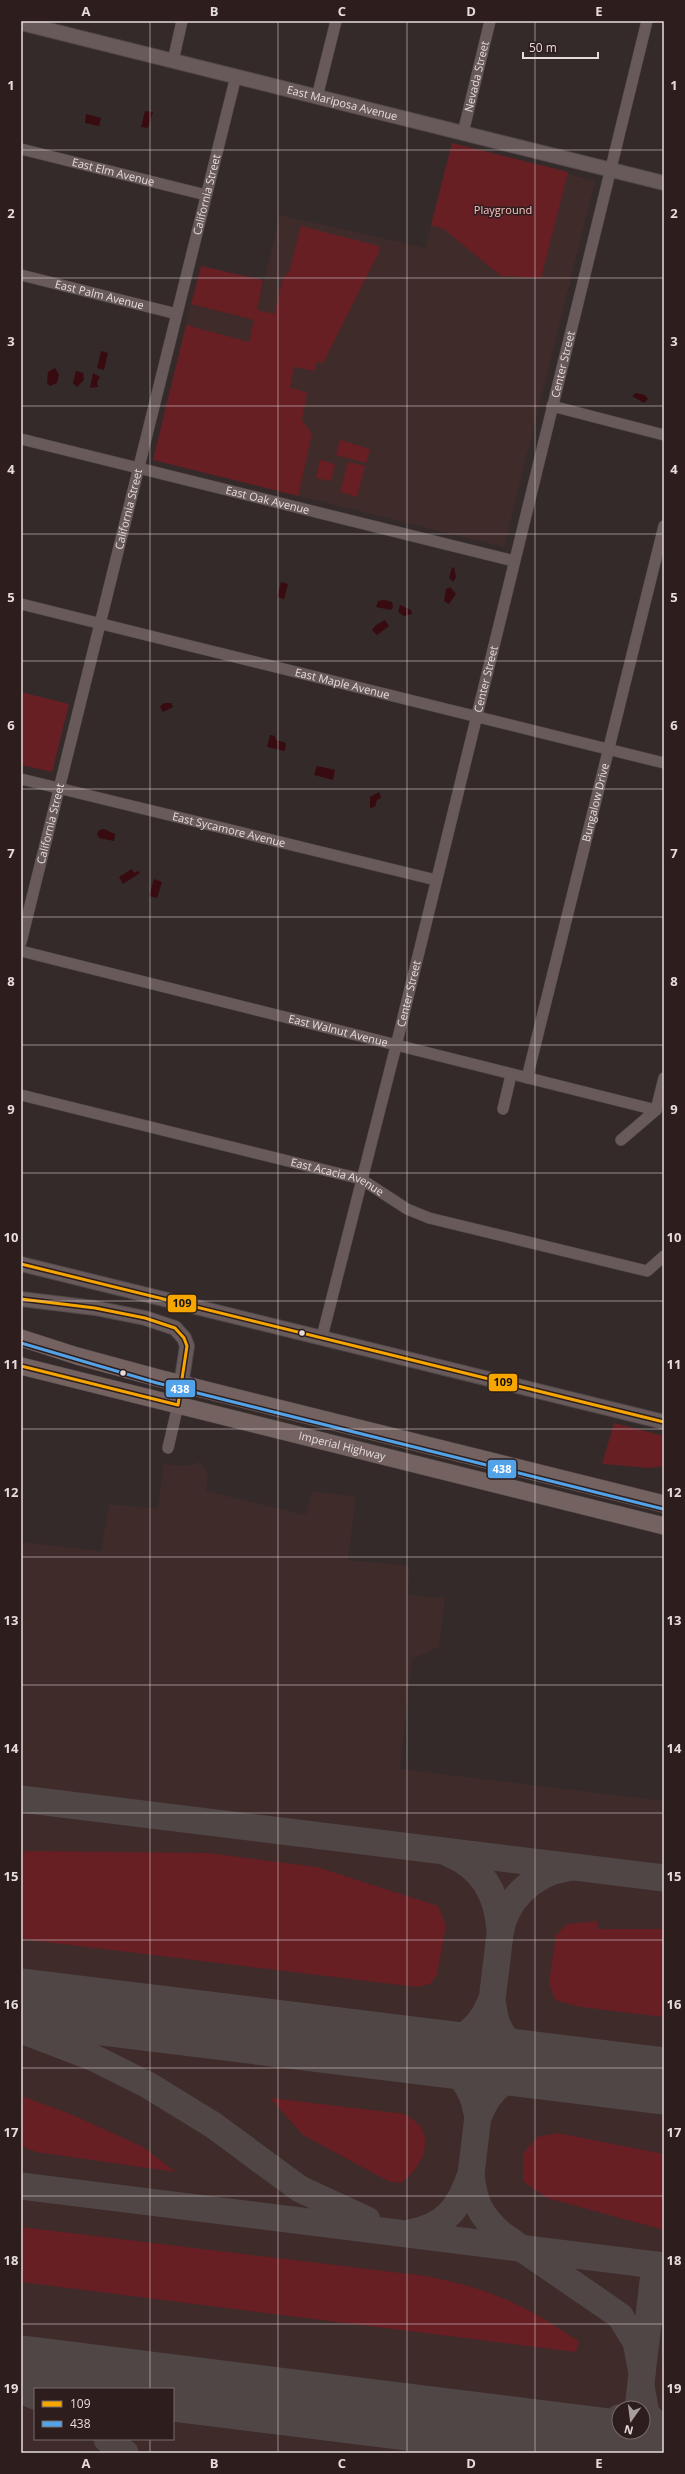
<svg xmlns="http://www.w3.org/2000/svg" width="685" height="2474" viewBox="0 0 685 2474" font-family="'Open Sans',sans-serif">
<rect width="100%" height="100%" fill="#342a2a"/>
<g fill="#3f2b2a" fill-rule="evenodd">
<polygon points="452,143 595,181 504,547 153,460 191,304 254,320 280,215 425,248"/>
<path d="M200,1462L208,1472L206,1491L306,1515L312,1491L356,1497L348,1560L410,1566L408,1594L433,1598L445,1597L439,1647L412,1659L400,1769L664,1801V2453H21V1542L101,1551L109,1504L158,1509L163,1464L185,1466ZM35,2389H173V2439H35ZM619,2408H643V2432H619Z"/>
</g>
<g fill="#671f24">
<polygon points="452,143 568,172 541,278 501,276 444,229 431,225"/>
<polygon points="301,226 379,246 379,252 323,363 317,362 314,371 294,367 290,387 307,393 302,420 312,434 298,496 153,460 186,325 249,342 254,320 191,304 201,266 263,280 257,310 274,314 283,278 289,272"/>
<polygon points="340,440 370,449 366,463 336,455"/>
<polygon points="320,460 335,464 331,481 316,478"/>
<polygon points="348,462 365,466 357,497 340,492"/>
<polygon points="21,692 69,704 52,772 21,765"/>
<polygon points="614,1423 664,1436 664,1466 649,1468 602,1464"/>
<polygon points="30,1851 208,1853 317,1867 438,1906 446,1925 437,1975 430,1984 417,1987 21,1939 21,1852"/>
<polygon points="597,1921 598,1929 664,1929 664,2017 581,2007 555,2000 549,1983 556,1935 567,1924"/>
<polygon points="21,2096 68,2113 143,2147 176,2172 36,2152 21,2146"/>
<path d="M270,2098L405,2114C410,2118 419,2123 422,2129C432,2149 417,2171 401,2183L388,2181L303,2135Z"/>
<polygon points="557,2133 664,2154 664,2230 547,2198 523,2181 523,2154 537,2137"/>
<path d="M21,2227L426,2276C488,2288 527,2305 579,2342L576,2352L21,2282Z"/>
</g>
<g fill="#370b0f">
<polygon points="145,111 153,112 148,128 141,127"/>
<polygon points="86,114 101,118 99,126 85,123"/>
<polygon points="101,351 108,353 104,370 97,368"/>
<polygon points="55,368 59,375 57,383 50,386 47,383 48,372"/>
<polygon points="76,371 83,373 84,380 77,387 73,383"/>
<polygon points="93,373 100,377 97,382 98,387 90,388"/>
<polygon points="636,393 645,395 648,399 644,403 632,396"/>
<polygon points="454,567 456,577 453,582 449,578 452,568"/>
<polygon points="281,582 288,584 284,599 277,597"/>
<polygon points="450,587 456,594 449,604 444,601 446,589"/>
<polygon points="384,600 392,602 393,607 391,610 376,607 378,601"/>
<polygon points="400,605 411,610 412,614 404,616 398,612"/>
<polygon points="385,620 389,626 377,635 372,630 376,625"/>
<polygon points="164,703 171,703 173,707 163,712 160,707"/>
<polygon points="270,735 275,736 276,740 286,743 285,751 267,747"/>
<polygon points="317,766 335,770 333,780 314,775"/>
<polygon points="379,792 381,798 377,800 375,807 370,808 370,797"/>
<polygon points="104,829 115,834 114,841 99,838 97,834 99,830"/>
<polygon points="132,869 134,873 138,871 140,873 123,884 119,877"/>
<polygon points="154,879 162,882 157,898 149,896"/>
</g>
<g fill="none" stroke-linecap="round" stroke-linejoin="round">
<g stroke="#504646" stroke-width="27">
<polyline points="21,1799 664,1878"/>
<path d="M450,1854C484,1868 498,1896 500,1931"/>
<path d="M493,2006C496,2042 524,2058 555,2068"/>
<polyline points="21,2030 94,2058 148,2085 213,2125 300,2189 367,2220"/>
<path d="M403,2049C412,2052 422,2053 430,2056C456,2064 473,2087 477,2113"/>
<path d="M413,2049C446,2049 478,2036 490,2003"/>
<polyline points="569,2070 664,2092"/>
<path d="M480,2113C489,2090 511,2071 537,2069C544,2068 552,2070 559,2069"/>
<path d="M471,2174C474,2203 480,2215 501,2234L620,2316L636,2342L642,2373"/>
<polyline points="21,2186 664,2266"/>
<path d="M410,2233C447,2225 459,2208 471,2174L500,1934C505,1900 533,1873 568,1868"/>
<polyline points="21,2365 35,2371 21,2374"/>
<polyline points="641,2386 646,2413 664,2434"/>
<polyline points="21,2390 35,2396"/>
<polyline points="638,2408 655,2265"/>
<path d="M361,2412C385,2418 415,2426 424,2453"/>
<path d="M557,2436C579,2435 603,2435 619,2418"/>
<polyline points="107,2439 125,2453"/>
<path d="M448,2453C460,2440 476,2434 492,2428"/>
<polyline points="632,2453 635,2432"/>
</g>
<g stroke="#504646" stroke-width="67">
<polyline points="21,2002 664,2081"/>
<polyline points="21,2369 664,2449"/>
</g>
<g stroke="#504747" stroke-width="12">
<g id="minor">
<polyline points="173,61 182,21"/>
<polyline points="317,97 336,21"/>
<path id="s1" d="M463,133L490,21"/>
<path id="s2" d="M21,149L206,195"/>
<path id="s3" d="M21,275L177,314"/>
<polyline points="552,406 664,435"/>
<path id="s4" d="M21,439L514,561"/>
<path id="s5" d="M21,604L664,763"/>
<path id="s6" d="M21,779L436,880"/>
<path id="s7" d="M21,942L236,76"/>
<path id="s8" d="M21,951L656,1110"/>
<path id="s9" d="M527,1078L664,526"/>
<path id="s10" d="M21,1095L361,1179L407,1209L429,1218L647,1271L664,1256"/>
<polyline points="503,1109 511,1075"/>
<polyline points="621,1140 656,1110 664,1078"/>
<path id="s11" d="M322,1337L396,1046L647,21"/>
<polyline points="168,1448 178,1405"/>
</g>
</g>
<g stroke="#504747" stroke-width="16">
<g id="tertiary">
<path id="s12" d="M21,23L664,183"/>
<polyline points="21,1264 664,1422"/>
<polyline points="21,1299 95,1308 145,1318 175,1328 184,1338 187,1346 178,1405"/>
</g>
</g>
<g stroke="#504747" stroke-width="18">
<g id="primary">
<polyline points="21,1338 77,1356 158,1378 664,1504"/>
<path id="s13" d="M21,1366L664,1526"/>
</g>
</g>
<use href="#minor" stroke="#685a5a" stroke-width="11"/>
<use href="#tertiary" stroke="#685a5a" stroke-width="14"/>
<use href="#primary" stroke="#746261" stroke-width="17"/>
<g stroke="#2d1e1d" stroke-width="6">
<g id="bus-1">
<polyline points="21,1264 664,1422"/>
<polyline points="21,1299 95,1308 145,1318 175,1328 184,1338 187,1346 178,1405 21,1366"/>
</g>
</g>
<g stroke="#2d1e1d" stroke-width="6">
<polyline id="bus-2" points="21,1343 157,1383 663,1509"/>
</g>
<use href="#bus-1" stroke="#f7a600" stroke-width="3"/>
<use href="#bus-2" stroke="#53a3e8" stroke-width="3"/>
</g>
<path fill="none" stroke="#e7dcdc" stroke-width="1" stroke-opacity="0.55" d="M150,21V2389M278,21V2453M407,21V2453M535,21V2453M21,150H664M21,278H664M21,406H664M21,534H664M21,661H664M21,789H664M21,917H664M21,1045H664M21,1173H664M21,1301H664M21,1429H664M21,1557H664M21,1685H664M21,1813H664M21,1940H664M21,2068H664M21,2196H664M21,2324H664M150,2439V2453"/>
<g fill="#e7dcdc" stroke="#2d1e1d" stroke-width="1.5">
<circle cx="302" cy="1333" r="3.5"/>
<circle cx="123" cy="1373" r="3.5"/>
</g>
<g text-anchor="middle" stroke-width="3" stroke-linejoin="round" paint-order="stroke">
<g font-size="11" fill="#e7dcdc" stroke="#2d1e1d">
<text dy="4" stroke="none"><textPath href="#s1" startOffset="58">Nevada Street</textPath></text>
<text dy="4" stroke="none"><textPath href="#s12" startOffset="331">East Mariposa Avenue</textPath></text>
<text dy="4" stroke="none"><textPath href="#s2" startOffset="95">East Elm Avenue</textPath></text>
<text dy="4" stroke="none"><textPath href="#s7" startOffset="770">California Street</textPath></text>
<text dy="4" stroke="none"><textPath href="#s3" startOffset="81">East Palm Avenue</textPath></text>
<text dy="4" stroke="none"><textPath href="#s11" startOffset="1002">Center Street</textPath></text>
<text dy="4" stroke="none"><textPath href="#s4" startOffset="254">East Oak Avenue</textPath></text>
<text dy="4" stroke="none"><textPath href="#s7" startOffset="446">California Street</textPath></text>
<text dy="4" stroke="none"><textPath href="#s11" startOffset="678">Center Street</textPath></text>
<text dy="4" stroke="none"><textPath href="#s5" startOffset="331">East Maple Avenue</textPath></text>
<text dy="4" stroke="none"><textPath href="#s9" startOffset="284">Bungalow Drive</textPath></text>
<text dy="4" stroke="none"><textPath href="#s7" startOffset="122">California Street</textPath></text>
<text dy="4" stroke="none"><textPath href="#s6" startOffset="214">East Sycamore Avenue</textPath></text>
<text dy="4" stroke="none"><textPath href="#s11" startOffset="354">Center Street</textPath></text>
<text dy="4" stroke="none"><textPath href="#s8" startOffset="327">East Walnut Avenue</textPath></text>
<text dy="4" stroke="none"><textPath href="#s10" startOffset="327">East Acacia Avenue</textPath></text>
<text dy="4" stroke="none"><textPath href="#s13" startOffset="331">Imperial Highway</textPath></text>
</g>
<g font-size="11" fill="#f8c3c1" stroke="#2d1e1d">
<text x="503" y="214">Playground</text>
</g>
</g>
<g stroke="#2d1e1d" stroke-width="1.5">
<rect x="167" y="1294" width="30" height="19" rx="4" fill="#f7a600"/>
<rect x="488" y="1373" width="30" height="19" rx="4" fill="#f7a600"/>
<rect x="165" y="1379" width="31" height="19" rx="4" fill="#53a3e8"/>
<rect x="487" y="1459" width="30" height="20" rx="4" fill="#53a3e8"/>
</g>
<g font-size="11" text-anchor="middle" font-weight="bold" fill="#fff">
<text x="180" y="1393">438</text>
<text x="502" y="1473">438</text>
</g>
<g font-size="11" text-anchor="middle" font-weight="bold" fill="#111">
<text x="182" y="1307">109</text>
<text x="503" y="1386">109</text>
</g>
<rect width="685" height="2474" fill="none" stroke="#2d1e1d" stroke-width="44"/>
<rect x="34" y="2388" width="140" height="52" fill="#2d1e1d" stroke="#776a69"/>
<rect x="42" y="2401" width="20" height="6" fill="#f7a600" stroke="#776a69"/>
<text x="70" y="2408" font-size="12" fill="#e7dcdc">109</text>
<rect x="42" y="2421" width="20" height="6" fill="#53a3e8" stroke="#776a69"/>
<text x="70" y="2428" font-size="12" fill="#e7dcdc">438</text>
<g transform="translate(631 2420) rotate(194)"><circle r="19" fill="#2d1e1d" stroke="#776a69"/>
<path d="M0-3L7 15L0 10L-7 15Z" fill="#a89e9e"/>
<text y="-6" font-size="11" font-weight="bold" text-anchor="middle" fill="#e7dcdc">N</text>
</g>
<path d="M523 52v6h75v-6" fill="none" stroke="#e7dcdc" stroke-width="2"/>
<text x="529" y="52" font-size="12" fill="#e7dcdc" stroke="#2d1e1d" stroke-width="3" paint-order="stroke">50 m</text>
<rect x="22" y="22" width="641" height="2430" fill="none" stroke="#e7dcdc" stroke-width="1.5"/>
<g font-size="13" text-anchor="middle" font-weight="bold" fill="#e7dcdc">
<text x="86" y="16">A</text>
<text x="214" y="16">B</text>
<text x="342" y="16">C</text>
<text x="471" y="16">D</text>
<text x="599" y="16">E</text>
<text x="11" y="90">1</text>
<text x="674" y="90">1</text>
<text x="11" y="218">2</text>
<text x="674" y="218">2</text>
<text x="11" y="346">3</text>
<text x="674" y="346">3</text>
<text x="11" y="474">4</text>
<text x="674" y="474">4</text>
<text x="11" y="602">5</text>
<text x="674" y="602">5</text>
<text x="11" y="730">6</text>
<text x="674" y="730">6</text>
<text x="11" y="858">7</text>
<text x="674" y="858">7</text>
<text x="11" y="986">8</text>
<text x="674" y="986">8</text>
<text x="11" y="1114">9</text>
<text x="674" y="1114">9</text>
<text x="11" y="1242">10</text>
<text x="674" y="1242">10</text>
<text x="11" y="1369">11</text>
<text x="674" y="1369">11</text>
<text x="11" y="1497">12</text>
<text x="674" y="1497">12</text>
<text x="11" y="1625">13</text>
<text x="674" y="1625">13</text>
<text x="11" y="1753">14</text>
<text x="674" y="1753">14</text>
<text x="11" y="1881">15</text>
<text x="674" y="1881">15</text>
<text x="11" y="2009">16</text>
<text x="674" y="2009">16</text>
<text x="11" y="2137">17</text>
<text x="674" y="2137">17</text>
<text x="11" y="2265">18</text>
<text x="674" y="2265">18</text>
<text x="11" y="2393">19</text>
<text x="674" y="2393">19</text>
<text x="86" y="2468">A</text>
<text x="214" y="2468">B</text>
<text x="342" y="2468">C</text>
<text x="471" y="2468">D</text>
<text x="599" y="2468">E</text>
</g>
</svg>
